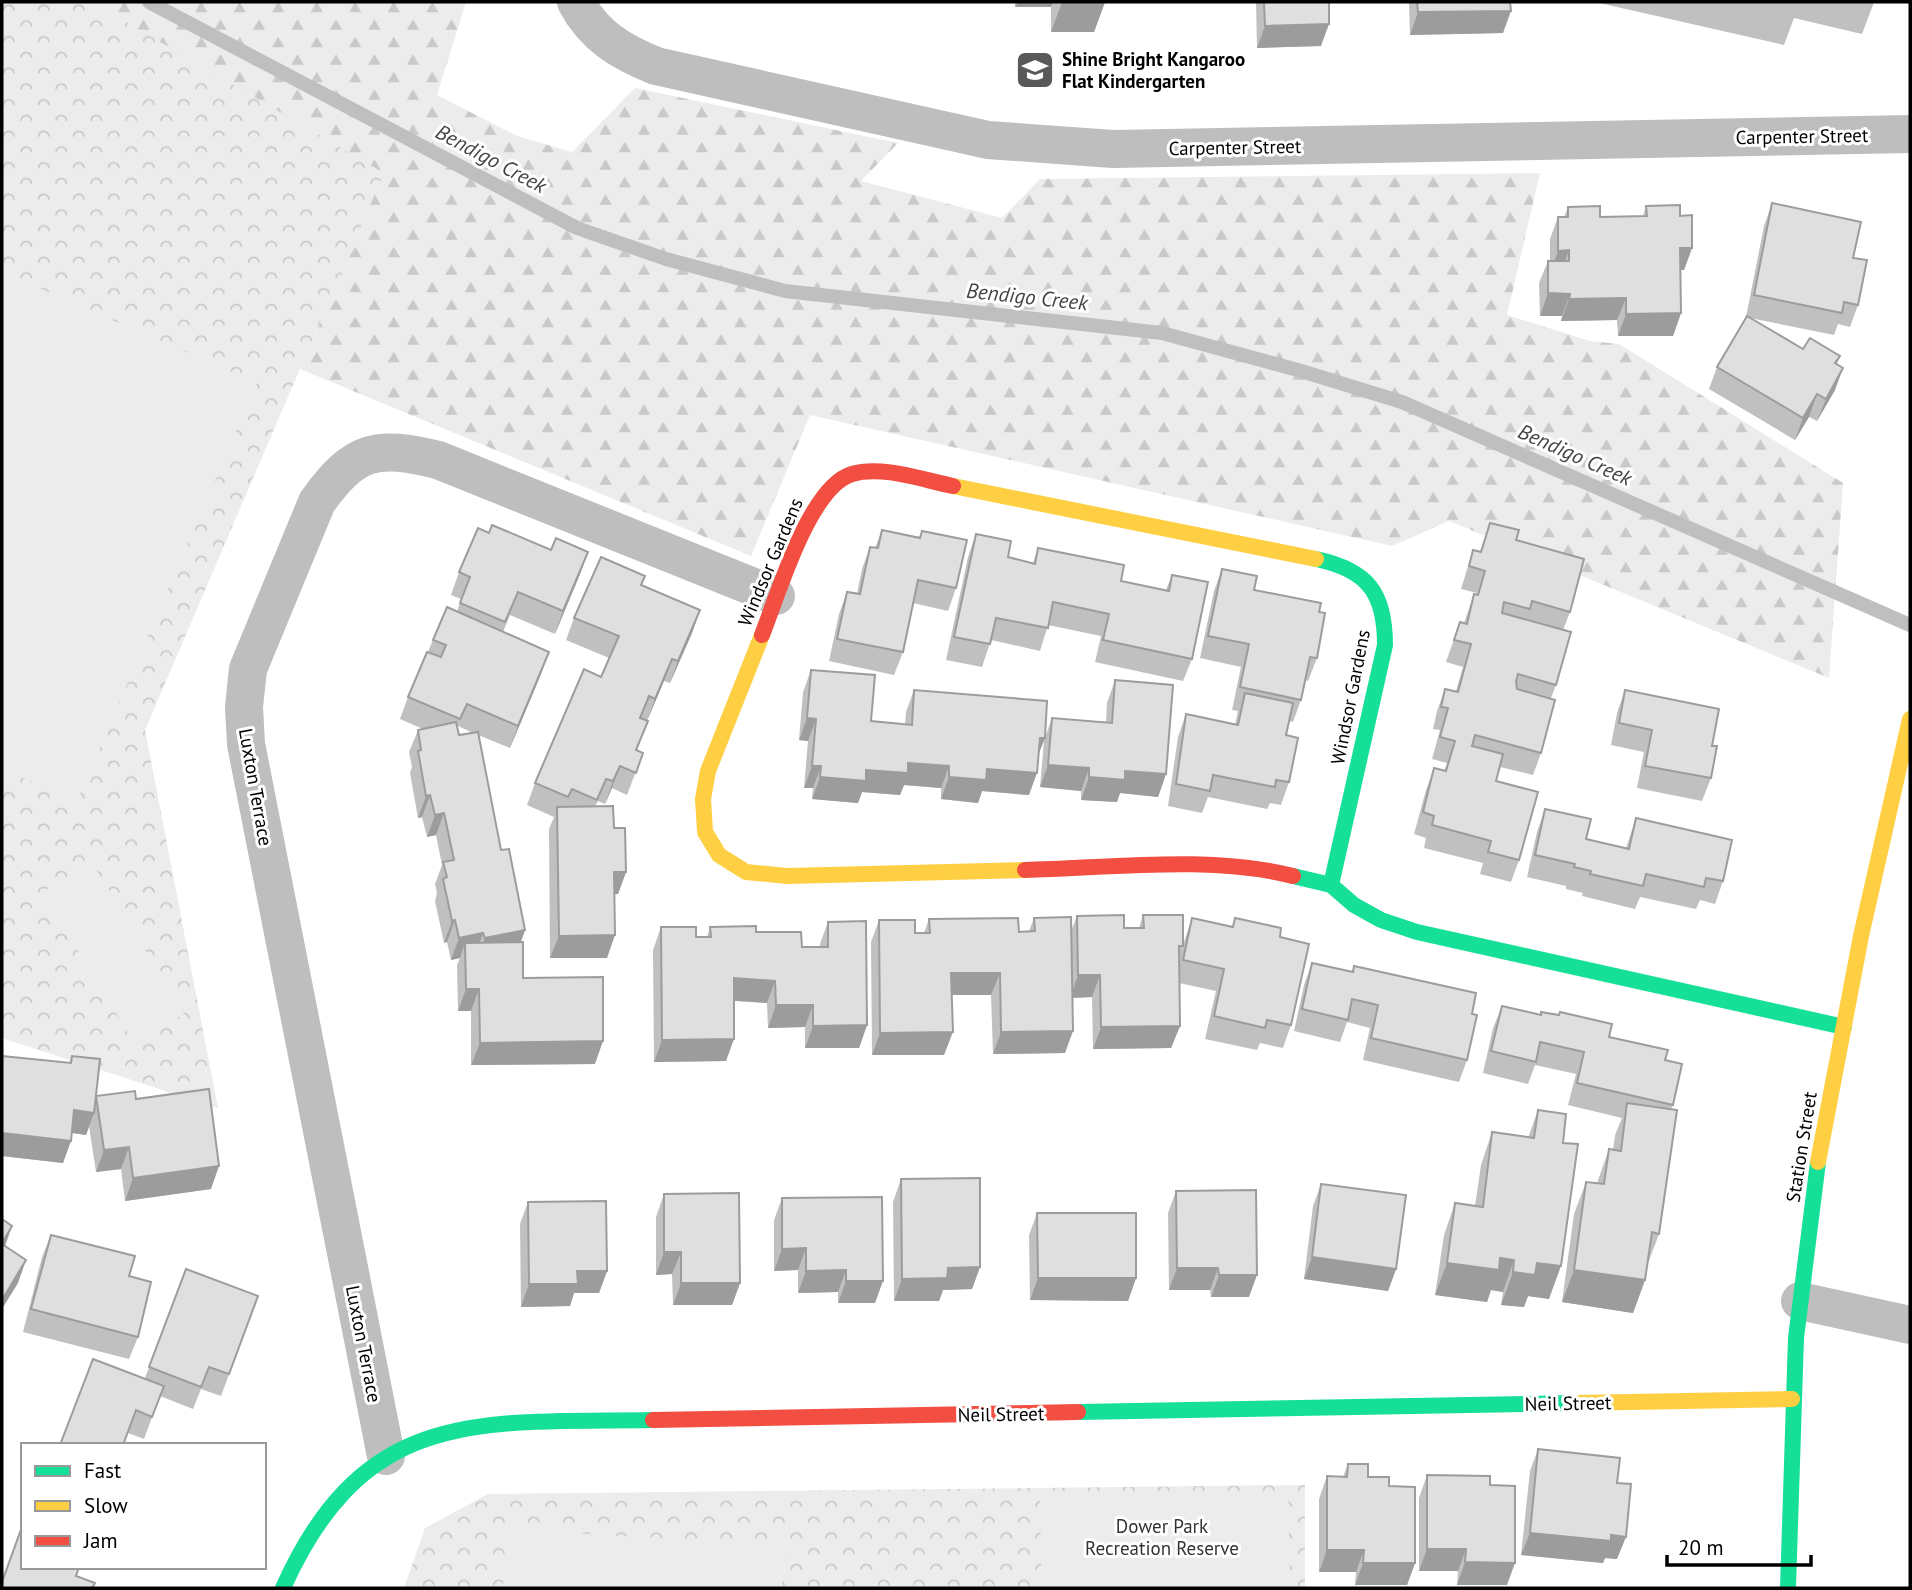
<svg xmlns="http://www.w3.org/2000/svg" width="1912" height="1590" viewBox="0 0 1912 1590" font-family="'PT Sans',sans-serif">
<defs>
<pattern id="forest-firs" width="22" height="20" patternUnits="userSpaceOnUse" patternTransform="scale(1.75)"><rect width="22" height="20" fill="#ececec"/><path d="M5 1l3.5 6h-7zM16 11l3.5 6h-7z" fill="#c9c9c9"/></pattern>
<pattern id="park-crowns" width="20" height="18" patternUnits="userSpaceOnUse" patternTransform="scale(1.75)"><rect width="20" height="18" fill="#ececec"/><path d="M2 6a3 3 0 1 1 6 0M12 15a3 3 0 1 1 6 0" fill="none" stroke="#c9c9c9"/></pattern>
</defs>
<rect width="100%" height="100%" fill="#fff"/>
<polygon fill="url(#forest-firs)" points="2,2 466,2 437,95 517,136 572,152 635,88 898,143 861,181 1002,218 1040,179 1540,173 1507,315 1590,341 1619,344 1843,483 1829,678 1449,521 1392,546 810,415 751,556 300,369 326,309"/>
<g fill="url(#park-crowns)">
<polygon points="2,2 92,2 384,173 145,730 218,1108 2,1038"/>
<polygon points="1305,1485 1305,1588 404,1588 425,1528 488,1494"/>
</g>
<g fill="#ececec">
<polygon points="2,272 257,383 77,801 2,769"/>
<polygon points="92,862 184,1014 135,1044 42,892"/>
<polygon points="1288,1493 1290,1588 1042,1588 1040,1498"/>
<polygon points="506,1529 785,1546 782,1588 503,1588"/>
</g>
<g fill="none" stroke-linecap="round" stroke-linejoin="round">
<polyline stroke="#bfbfbf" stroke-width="14" points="149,2 577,228 666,259 785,291 1162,333 1298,370 1402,402 1910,625"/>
<g stroke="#bebebe" stroke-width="38">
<path d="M576,2C594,36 621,52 656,66L988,140L1113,149L1910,134"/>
<polyline points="1800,1301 1910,1325"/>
<path d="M386,1456L246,744L244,707L248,669L317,502C355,449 376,445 438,460L776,596"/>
</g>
<g stroke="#16e098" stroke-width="16">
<path d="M1316,559C1368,570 1385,593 1385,645L1331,885"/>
<polyline points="1293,876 1331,885 1354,905 1381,920 1417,932 1844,1027"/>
<polyline points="1078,1412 1575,1403"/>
<path d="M283,1588C365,1405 480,1423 653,1420"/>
<polyline points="1788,1588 1796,1338 1818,1162"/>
</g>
<g stroke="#ffcf43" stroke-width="16">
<polyline points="953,486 1316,559"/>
<polyline points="762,635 708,771 703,799 705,832 719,855 746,872 787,876 1025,870"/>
<polyline points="1818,1162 1861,936 1910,719"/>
<polyline points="1575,1403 1792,1399"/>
</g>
<g stroke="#f24e42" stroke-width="16">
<path d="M762,635C778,595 809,487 852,474C882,465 923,480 953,486"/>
<path d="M1025,870C1111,868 1211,855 1293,876"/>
<polyline points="653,1420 1078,1412"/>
</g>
</g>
<g fill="#c0c0c0" fill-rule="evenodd">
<polygon points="1015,2 1105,2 1094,32 1051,32 1051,7 1015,7"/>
<polygon points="1256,2 1329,2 1321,46 1257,48"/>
<polygon points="1409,2 1510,2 1503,33 1410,35"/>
<polygon points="1595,2 1874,2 1862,34 1794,18 1784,45"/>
<polygon points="1772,203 1853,258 1858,305 1850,327 1838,324 1834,335 1750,318 1803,349 1840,356 1837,364 1835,390 1817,421 1809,417 1795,440 1709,389 1717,367 1746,317 1764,226"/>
<polygon points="1646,206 1680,216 1692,248 1684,270 1680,270 1681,313 1673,336 1618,336 1617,320 1561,321 1562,316 1540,316 1539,283 1548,261 1550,261 1550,239 1558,217 1564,217 1568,207 1600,217 1643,216"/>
<polygon points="1490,523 1516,540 1570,612 1563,630 1556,685 1551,698 1541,753 1533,775 1500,767 1496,781 1519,860 1511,882 1480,874 1483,863 1424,848 1426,838 1414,834 1426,790 1434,768 1444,771 1447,763 1432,759 1440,730 1433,729 1437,711 1445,689 1456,691 1463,667 1446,662 1460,622 1464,623 1474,594 1476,595 1477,593 1461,589 1473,550 1480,552"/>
<polygon points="882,530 920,537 922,531 956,588 948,611 913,603 903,652 894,675 829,661 839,614 847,592 857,594 862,569 870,547 875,548"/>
<path d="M489,533L551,550L588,552L580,574L555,634L510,615L503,632L541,674L510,748L478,735L501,850L525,930L521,942L523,978L595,1064L471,1065V1011H458L457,965L460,958L451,960L447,942L444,943L435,901L437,893L435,884L442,865L436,835L427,837L422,817L418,818L410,773L412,767L409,752L418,730L423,729L400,719L408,697L433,640L457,612L461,599L451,595L459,572ZM458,726L473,733L459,735L458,728Z"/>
<polygon points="976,534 1008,557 1033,563 1038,548 1121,581 1166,590 1172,575 1192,659 1183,681 1095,662 1101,636 1048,625 1040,651 991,640 982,667 946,660 968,557"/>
<polygon points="1222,569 1254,590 1319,612 1317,658 1308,681 1305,680 1301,700 1293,722 1289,721 1286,735 1289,782 1281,805 1270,803 1267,809 1208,797 1202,813 1168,806 1178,737 1186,714 1235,725 1238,711 1232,710 1241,667 1200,658 1214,591"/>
<polygon points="641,585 700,610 692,633 670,683 664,681 647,721 637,750 643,753 627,795 612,788 605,804 598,801 595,806 614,828 626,872 618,894 614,894 607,958 550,958 549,829 554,817 527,805 535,783 601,677 609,658 566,640 574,618"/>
<polygon points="811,670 871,721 905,724 906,712 914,690 1045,738 1052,718 1106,722 1107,703 1115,680 1166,774 1158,797 1120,793 1117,802 1081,800 1081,791 1040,787 1044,741 1038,755 1029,795 982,791 978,803 941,799 941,788 904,785 900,795 862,792 858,803 812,799 813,788 804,788 808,741 799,740 803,692"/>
<polygon points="1625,690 1712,746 1711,778 1702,801 1637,788 1644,752 1611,745 1617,713"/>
<polygon points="1545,809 1586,839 1626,848 1636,818 1723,881 1715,904 1700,900 1696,909 1640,897 1635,909 1582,896 1583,893 1566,889 1566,886 1527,877 1537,832"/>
<polygon points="1143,915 1183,945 1192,918 1232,927 1235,918 1280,937 1291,1025 1283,1048 1260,1043 1257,1050 1205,1039 1216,991 1179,983 1180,1026 1171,1048 1093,1049 1092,997 1072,998 1065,1053 993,1054 991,995 952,995 944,1055 872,1055 871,942 879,920 915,933 924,933 929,919 1019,932 1029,931 1034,918 1071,931 1077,916 1124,928 1139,928"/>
<polygon points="828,922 867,1025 859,1048 805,1048 805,1027 768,1028 767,1003 734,1001 726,1061 654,1062 653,950 661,927 696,937 707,937 710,927 756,932 802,947 820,947 820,944"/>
<polygon points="1312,963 1352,972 1354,966 1472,1014 1467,1060 1459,1082 1363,1060 1370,1028 1347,1022 1340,1042 1294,1031 1304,985"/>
<polygon points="1502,1006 1540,1015 1541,1012 1609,1037 1665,1060 1673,1105 1671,1109 1659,1234 1647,1266 1645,1280 1633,1313 1562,1302 1574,1214 1586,1182 1597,1183 1609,1149 1613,1150 1615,1135 1622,1118 1568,1105 1576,1074 1535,1065 1528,1084 1483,1073 1493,1028"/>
<polygon points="2,1056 69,1063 72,1056 96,1097 136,1099 211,1189 125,1201 121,1169 96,1172 89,1126 86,1135 72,1133 63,1163 2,1156"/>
<polygon points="1538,1110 1563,1143 1549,1299 1528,1296 1524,1307 1501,1305 1503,1292 1491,1290 1487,1302 1435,1295 1444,1235 1455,1203 1475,1206 1481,1165 1492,1132 1528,1138"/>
<polygon points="901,1179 980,1267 972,1289 943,1290 939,1301 894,1301 893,1202"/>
<polygon points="1321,1184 1396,1269 1388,1291 1304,1279 1313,1206"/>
<polygon points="1176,1191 1249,1297 1211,1297 1210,1290 1169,1290 1168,1213"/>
<polygon points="664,1194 740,1283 732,1305 673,1305 672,1274 656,1275 656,1217"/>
<polygon points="782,1198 875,1303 838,1303 838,1292 798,1293 798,1270 774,1271 774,1220"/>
<polygon points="528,1202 607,1271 599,1293 574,1293 570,1306 521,1307 520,1224"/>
<polygon points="1037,1213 1136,1278 1128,1301 1030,1300 1029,1235"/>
<polygon points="51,1235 129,1276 138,1337 129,1359 23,1332 42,1257"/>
<polygon points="186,1269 258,1296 221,1396 201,1389 193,1409 160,1396 144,1439 128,1433 145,1378"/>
<polygon points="1538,1449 1617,1483 1617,1559 1605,1558 1603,1563 1521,1555 1530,1471"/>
<polygon points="1348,1464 1368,1477 1389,1486 1415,1563 1407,1585 1355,1585 1356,1572 1319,1572 1319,1499 1327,1476 1343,1477"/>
<polygon points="1427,1475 1490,1485 1507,1585 1457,1585 1458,1571 1419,1571 1419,1498"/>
</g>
<g fill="#9c9c9c">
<polygon points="1018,2 1053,2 1051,7 1015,7"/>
<polygon points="1062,2 1105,2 1094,32 1051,32"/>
<polygon points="1511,11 1503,33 1410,35 1418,12"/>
<polygon points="1329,24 1321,46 1257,48 1265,26"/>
<polygon points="1680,248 1692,248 1684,270 1672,270"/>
<polygon points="1569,250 1561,273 1550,273 1558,251"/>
<polygon points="1548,293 1570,294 1562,316 1540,316"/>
<polygon points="1626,298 1617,320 1561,321 1569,299"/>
<polygon points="1681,313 1673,336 1618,336 1626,314"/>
<polygon points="1843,368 1835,390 1817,421 1826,399"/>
<polygon points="1817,394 1809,417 1795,440 1803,418"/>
<polygon points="588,552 580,574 555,634 563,611"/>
<polygon points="700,610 692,633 670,683 678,661"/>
<polygon points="549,652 541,674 510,748 518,726"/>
<polygon points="672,659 664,681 647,721 655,699"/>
<polygon points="807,718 816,719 808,741 799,740"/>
<polygon points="1040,738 1045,738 1036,760"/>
<polygon points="908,763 949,766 941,788 904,785 900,795 862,792 858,803 812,799 820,777"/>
<polygon points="1048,765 1089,768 1081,791 1040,787"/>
<polygon points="620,766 612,788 605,804 613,781"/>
<polygon points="812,766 821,766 813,788 804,788"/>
<polygon points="987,769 1037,773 1029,795 982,791 978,803 941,799 949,777"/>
<polygon points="1125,771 1166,774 1158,797 1120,793 1117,802 1081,800 1089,777"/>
<polygon points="430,795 422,817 418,818 426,796"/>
<polygon points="444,813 436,835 427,837 435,815"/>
<polygon points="614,872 626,872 618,894 606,895"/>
<polygon points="455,920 447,942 444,943 452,921"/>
<polygon points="525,930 517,952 477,960 485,938"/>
<polygon points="483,933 475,955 465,943 460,958 451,960 459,938"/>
<polygon points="615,935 607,958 550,958 559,936"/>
<polygon points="951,973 1000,973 991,995 943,995"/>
<polygon points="1078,975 1100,975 1092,997 1070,998"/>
<polygon points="734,978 775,981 767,1003 726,1000"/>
<polygon points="466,989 479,989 471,1011 458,1011"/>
<polygon points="776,1005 813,1005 805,1027 768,1028"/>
<polygon points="867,1025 859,1048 805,1048 813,1026"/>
<polygon points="1180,1026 1171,1048 1093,1049 1101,1027"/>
<polygon points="1073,1031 1065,1053 993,1054 1001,1032"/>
<polygon points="953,1032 944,1055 872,1055 880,1033"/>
<polygon points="734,1039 726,1061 654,1062 662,1040"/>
<polygon points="603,1041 595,1064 471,1065 480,1043"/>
<polygon points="74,1110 94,1113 86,1135 66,1132"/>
<polygon points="2,1133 71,1141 63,1163 2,1156"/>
<polygon points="129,1147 121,1169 96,1172 104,1150"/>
<polygon points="219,1166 211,1189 125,1201 133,1178"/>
<polygon points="12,1226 4,1249 2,1243"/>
<polygon points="806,1248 798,1270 774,1271 782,1249"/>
<polygon points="664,1252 681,1252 672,1274 656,1275"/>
<polygon points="1312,1257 1396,1269 1388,1291 1304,1279"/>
<polygon points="1500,1258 1514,1260 1503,1292 1491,1290 1487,1302 1435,1295 1447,1263"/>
<polygon points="26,1260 18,1283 2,1309 2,1300"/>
<polygon points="1537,1263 1561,1266 1549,1299 1528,1296 1524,1307 1501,1305 1513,1272"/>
<polygon points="980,1267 972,1289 943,1290 939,1301 894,1301 902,1279 948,1268"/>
<polygon points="1177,1268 1218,1268 1210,1290 1169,1290"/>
<polygon points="846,1270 838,1292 798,1293 806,1271"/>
<polygon points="1574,1270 1645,1280 1633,1313 1562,1302"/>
<polygon points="577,1271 607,1271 599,1293 574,1293 570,1306 521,1307 529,1284"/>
<polygon points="1219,1275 1257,1275 1249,1297 1211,1297"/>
<polygon points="1038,1278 1136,1278 1128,1301 1030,1300"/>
<polygon points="846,1281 883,1281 875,1303 838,1303"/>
<polygon points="681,1283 740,1283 732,1305 673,1305"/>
<polygon points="1530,1533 1611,1535 1626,1537 1617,1559 1605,1558 1603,1563 1521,1555"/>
<polygon points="1427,1549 1466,1549 1458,1571 1419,1571"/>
<polygon points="1327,1550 1364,1550 1356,1572 1319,1572"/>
<polygon points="1465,1562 1515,1563 1507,1585 1457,1585"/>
<polygon points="1363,1563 1415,1563 1407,1585 1355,1585"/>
</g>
<g fill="#dfdfdf" stroke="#9c9c9c" stroke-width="2">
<polygon points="1264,2 1329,2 1329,24 1265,26"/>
<polygon points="1417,2 1510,2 1511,11 1418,12"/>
<polygon points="1772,203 1861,222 1853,258 1867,260 1858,305 1844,302 1842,313 1754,295"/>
<polygon points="1680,205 1680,216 1692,215 1692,248 1680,248 1681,313 1626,314 1626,298 1569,299 1570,294 1548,293 1548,261 1569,261 1569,250 1558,251 1558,217 1568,217 1568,207 1600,206 1600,217 1647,216 1646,206"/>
<polygon points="1747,316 1803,349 1810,338 1840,356 1835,363 1843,368 1826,399 1817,394 1803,418 1717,367"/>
<polygon points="1490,523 1519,530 1516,540 1584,559 1570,612 1532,601 1530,609 1504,602 1502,613 1571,632 1556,685 1518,674 1516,681 1517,689 1555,700 1541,753 1475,735 1472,746 1503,754 1496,781 1538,792 1519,860 1488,852 1491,841 1432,825 1434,816 1423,812 1434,768 1446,771 1455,741 1440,737 1448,708 1441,707 1445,689 1458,692 1471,644 1454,640 1460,622 1467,624 1474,594 1478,595 1485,571 1469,566 1473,550 1481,552"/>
<polygon points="492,525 551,550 556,538 588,552 563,611 518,592 505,622 460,603 470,577 459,572 478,528 489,533"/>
<polygon points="882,530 920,538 922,531 967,540 956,588 918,580 903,652 837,639 847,592 860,594 870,547 878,548"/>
<polygon points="976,534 1011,541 1008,557 1035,564 1038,548 1124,565 1121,581 1169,591 1172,575 1208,582 1192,659 1103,640 1109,614 1053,602 1048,628 996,618 990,644 954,637"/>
<polygon points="601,557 645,576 641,585 700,610 678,661 672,659 655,699 649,696 640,718 648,721 636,750 643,753 636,773 620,766 613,781 606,779 597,800 572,789 568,797 535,783 584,669 601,677 619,636 574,618"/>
<polygon points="1222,569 1257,576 1254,590 1321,603 1319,612 1325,613 1317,658 1310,657 1301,700 1240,687 1249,644 1208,636"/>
<polygon points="447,607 549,652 518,726 467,704 460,719 408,697 427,652 441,657 446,645 433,640"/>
<polygon points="811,670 875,675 871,721 912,725 914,690 1047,701 1045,738 1040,738 1037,773 987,769 986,780 949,777 949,766 908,763 908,773 866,770 866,781 820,777 821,766 812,766 816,719 807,718"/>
<polygon points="1115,680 1173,685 1166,774 1125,771 1125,780 1089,777 1089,768 1048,765 1052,718 1112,723"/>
<polygon points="1625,690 1719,709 1712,746 1717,746 1711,778 1645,766 1652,730 1619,723"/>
<polygon points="1245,693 1293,703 1286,735 1298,738 1289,782 1276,780 1275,787 1213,775 1210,791 1176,784 1186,714 1238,725"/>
<polygon points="456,722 459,735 478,732 501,850 509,849 525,930 485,938 483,933 459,938 455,920 452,921 443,879 447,877 443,862 454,860 444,813 435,815 430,795 426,796 418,751 421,750 418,730"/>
<polygon points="613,806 614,828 625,828 626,872 614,872 615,935 559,936 557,807"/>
<polygon points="1545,809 1591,819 1586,839 1629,849 1636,818 1732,840 1723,881 1706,878 1704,887 1646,874 1643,886 1590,874 1591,871 1574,867 1575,864 1535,855"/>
<polygon points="1124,915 1124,928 1144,928 1143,915 1183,915 1183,946 1179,946 1180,1026 1101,1027 1100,975 1078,975 1077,916"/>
<polygon points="1071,917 1073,1031 1001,1032 1000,973 951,973 953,1032 880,1033 879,920 915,920 915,933 930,933 929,919 1018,918 1019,932 1035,931 1034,918"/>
<polygon points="1192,918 1233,927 1235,918 1281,928 1280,937 1309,944 1291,1025 1267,1020 1265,1028 1214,1016 1224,969 1183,960"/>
<polygon points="866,921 867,1025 813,1026 813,1005 776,1005 775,981 734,978 734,1039 662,1040 661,927 696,927 696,937 711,937 710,927 756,926 756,932 801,932 802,947 828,947 828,922"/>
<polygon points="523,942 523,978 603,977 603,1041 480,1043 479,989 466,989 465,943"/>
<polygon points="1312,963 1353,972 1354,966 1476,993 1472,1014 1477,1015 1467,1060 1371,1038 1378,1005 1352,999 1348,1020 1302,1009"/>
<polygon points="1502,1006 1541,1015 1541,1012 1559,1015 1560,1012 1612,1024 1609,1037 1668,1050 1665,1060 1682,1064 1673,1105 1577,1083 1584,1052 1540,1042 1536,1062 1491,1051"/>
<polygon points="2,1056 71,1063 72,1056 100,1059 94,1113 74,1110 71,1141 2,1133"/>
<polygon points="209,1089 219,1166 133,1178 129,1147 104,1150 96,1096 135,1091 136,1099"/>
<polygon points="1627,1103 1677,1110 1659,1234 1652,1232 1645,1280 1574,1270 1586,1182 1604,1184 1609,1149 1621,1151"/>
<polygon points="1538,1110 1566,1114 1563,1143 1578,1144 1561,1266 1537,1263 1535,1275 1513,1272 1514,1260 1500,1258 1499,1270 1447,1263 1455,1203 1483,1207 1492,1132 1534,1138"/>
<polygon points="980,1178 980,1267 948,1268 947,1278 902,1279 901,1179"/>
<polygon points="1321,1184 1406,1195 1396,1269 1312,1257"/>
<polygon points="1256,1190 1257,1275 1219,1275 1218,1268 1177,1268 1176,1191"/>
<polygon points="739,1193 740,1283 681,1283 681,1252 664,1252 664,1194"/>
<polygon points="882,1197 883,1281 846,1281 846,1270 806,1271 806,1248 782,1249 782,1198"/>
<polygon points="606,1201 607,1271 577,1271 578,1284 529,1284 528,1202"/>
<polygon points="1037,1213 1136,1213 1136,1278 1038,1278"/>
<polygon points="2,1219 12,1226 2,1243"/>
<polygon points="51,1235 135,1256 129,1276 151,1282 138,1337 31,1309"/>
<polygon points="2,1244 26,1260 2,1300"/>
<polygon points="186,1269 258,1296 229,1374 209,1367 201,1387 149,1367"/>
<polygon points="93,1359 164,1386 152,1417 136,1410 123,1445 60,1445"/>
<polygon points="1538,1449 1620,1458 1617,1483 1631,1484 1626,1537 1611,1535 1611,1541 1530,1533"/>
<polygon points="1348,1464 1368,1464 1368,1477 1389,1477 1389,1486 1415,1487 1415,1563 1363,1563 1364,1550 1327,1550 1327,1476 1347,1477"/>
<polygon points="1427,1475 1490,1476 1490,1485 1515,1486 1515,1563 1465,1562 1466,1549 1427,1549"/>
<polygon points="23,1524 23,1567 79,1567 76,1576 95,1583 92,1588 2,1588 2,1582"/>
</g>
<defs>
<g id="school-square" transform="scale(2.0125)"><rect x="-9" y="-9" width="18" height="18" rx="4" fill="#595959" stroke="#fff"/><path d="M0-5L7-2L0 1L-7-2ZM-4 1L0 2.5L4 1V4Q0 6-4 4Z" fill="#fff"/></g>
</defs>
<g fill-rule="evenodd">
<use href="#school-square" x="1035" y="70"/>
</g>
<g text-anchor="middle" stroke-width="6" stroke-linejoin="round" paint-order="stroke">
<g font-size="19" font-weight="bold" fill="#000" stroke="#fff" text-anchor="start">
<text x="1062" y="66">Shine Bright Kangaroo<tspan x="1062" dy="22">Flat Kindergarten</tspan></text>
</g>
<g font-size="19" fill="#000" stroke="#fff">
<text transform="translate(1802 136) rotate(-1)" y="7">Carpenter Street</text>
<text transform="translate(1235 147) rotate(-1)" y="7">Carpenter Street</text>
<text transform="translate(770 562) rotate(-67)" y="7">Windsor Gardens</text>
<text transform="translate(1350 697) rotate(-79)" y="7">Windsor Gardens</text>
<text transform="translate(256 787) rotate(80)" y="7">Luxton Terrace</text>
<text transform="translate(1801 1147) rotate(-81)" y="7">Station Street</text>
<text transform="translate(364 1344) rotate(79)" y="7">Luxton Terrace</text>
<text transform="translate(1568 1403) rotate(-1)" y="7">Neil Street</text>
<text transform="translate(1001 1414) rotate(-1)" y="7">Neil Street</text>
</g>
<g font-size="19" fill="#333" stroke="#fff">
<text x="1162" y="1533">Dower Park<tspan x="1162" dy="22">Recreation Reserve</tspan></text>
</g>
<g font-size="21" font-style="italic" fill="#444" stroke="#fff">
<text transform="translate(491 159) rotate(28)" y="7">Bendigo Creek</text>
<text transform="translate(1027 297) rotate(6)" y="7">Bendigo Creek</text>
<text transform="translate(1575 455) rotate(24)" y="7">Bendigo Creek</text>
</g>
</g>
<rect width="1912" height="1590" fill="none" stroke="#000000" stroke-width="7"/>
<rect x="21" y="1443" width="245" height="126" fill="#ffffff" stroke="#999999" stroke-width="2"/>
<rect x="35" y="1466" width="35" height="10" fill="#16e098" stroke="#999999" stroke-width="2"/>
<text x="84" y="1478" font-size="21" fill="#000000">Fast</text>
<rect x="35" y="1501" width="35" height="10" fill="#ffcf43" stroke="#999999" stroke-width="2"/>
<text x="84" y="1513" font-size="21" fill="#000000">Slow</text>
<rect x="35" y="1536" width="35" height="10" fill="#f24e42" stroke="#999999" stroke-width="2"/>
<text x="84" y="1548" font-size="21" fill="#000000">Jam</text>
<path d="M1667 1555v10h144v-10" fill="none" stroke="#000000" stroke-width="3.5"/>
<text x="1678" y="1555" font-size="21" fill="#000000" stroke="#ffffff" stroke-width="5" paint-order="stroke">20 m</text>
</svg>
